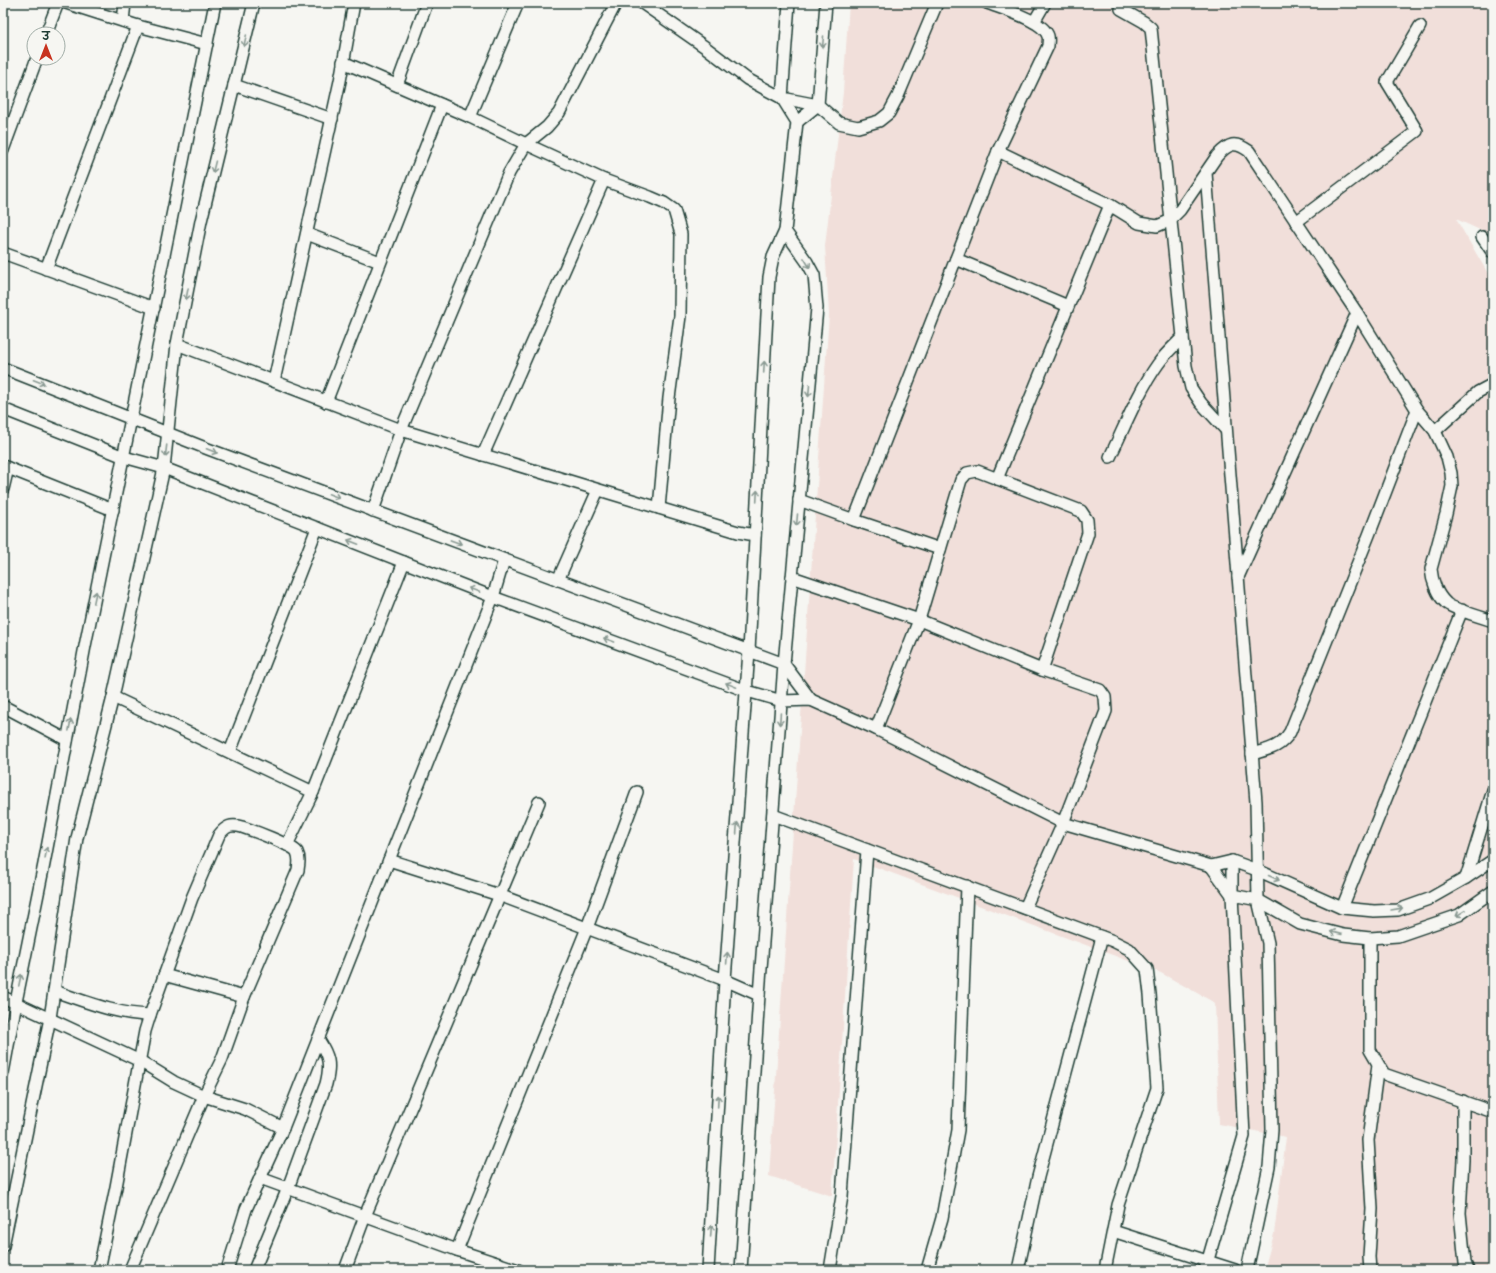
<svg xmlns="http://www.w3.org/2000/svg" width="1496" height="1273" viewBox="0 0 1496 1273" font-family="Mynerve,'Playpen Sans Deva',sans-serif">
<rect width="100%" height="100%" fill="#f6f6f2"/>
<filter id="ink" filterUnits="userSpaceOnUse"><feTurbulence type="fractalNoise" baseFrequency=".025" numOctaves="2"/><feDisplacementMap in="SourceGraphic" scale="8" xChannelSelector="R" yChannelSelector="G"/><feConvolveMatrix kernelMatrix="1 2 1 2 8 2 1 2 1" color-interpolation-filters="sRGB"/></filter>
<g filter="url(#ink)">
<polygon fill="#f1dfda" points="849,3 1493,3 1493,236 1456,219 1493,282 1493,1270 1264,1270 1274,1234 1286,1137 1219,1124 1215,1003 1161,973 854,859 832,1196 769,1176 829,314 825,246 843,92"/>
<g fill="none" stroke-linecap="round" stroke-linejoin="round">
<g stroke="#1f3d34" stroke-width="14">
<g id="minor">
<polyline points="66,3 138,26 207,44"/>
<polyline points="616,3 559,113 547,127 526,144 604,180 650,197 664,203 674,210 681,234 680,316 669,398 659,508"/>
<polyline points="642,3 705,47 747,79 782,98 818,105 839,123 858,127 879,121 889,113 898,96 937,3"/>
<path d="M987,3C1002,9 1043,20 1048,36C1049,39 1048,43 1048,46L998,151L1110,205L1139,223L1157,226L1169,221L1180,210L1217,156C1229,143 1235,141 1249,151L1357,313L1417,410L1435,431L1447,457L1451,473L1452,486L1446,514L1431,569C1432,581 1437,595 1446,603C1450,608 1484,618 1493,621"/>
<polyline points="1121,9 1144,22 1151,28 1186,366 1191,388 1201,403 1226,430"/>
<polyline points="123,21 125,3"/>
<polyline points="1034,22 1045,3"/>
<polyline points="46,34 58,3"/>
<polyline points="343,62 470,117 526,144 509,173 401,430 373,511"/>
<polyline points="234,85 332,119"/>
<polyline points="397,85 427,3"/>
<polyline points="470,117 518,3"/>
<polyline points="797,122 818,105 826,3"/>
<polyline points="3,150 37,58"/>
<polyline points="1206,173 1256,802 1258,900 1268,943 1272,1130 1269,1167 1247,1270"/>
<polyline points="1296,222 1417,131 1387,82 1420,26"/>
<polyline points="307,234 380,262"/>
<polyline points="1482,237 1493,253"/>
<polyline points="3,253 154,308"/>
<polyline points="956,259 1068,306"/>
<polyline points="46,269 138,26"/>
<polyline points="177,344 401,430 738,532 755,535"/>
<polyline points="3,368 208,449 784,664 811,700"/>
<polyline points="274,381 340,81 354,3"/>
<polyline points="326,402 442,105"/>
<polyline points="3,409 124,457 164,468 493,597 747,691 782,701 811,700 876,729 1063,823 1211,866 1232,861 1257,870 1342,908 1374,911 1398,910 1429,899 1466,878 1493,860"/>
<polyline points="1435,431 1478,392 1493,384"/>
<polyline points="483,455 604,180"/>
<path d="M1110,457C1125,426 1138,392 1158,364C1165,354 1174,346 1183,337"/>
<polyline points="3,466 113,510"/>
<polyline points="997,479 1110,205"/>
<polyline points="3,489 8,468"/>
<polyline points="799,500 854,520 940,549"/>
<polyline points="854,520 998,151"/>
<polyline points="792,577 919,620 1042,670 1088,533 1087,520 1081,511 977,471 967,473 961,480 919,620 876,729"/>
<polyline points="1238,577 1357,313"/>
<polyline points="558,580 598,490"/>
<polyline points="113,697 313,792 287,845"/>
<polyline points="3,706 67,740"/>
<polyline points="230,752 317,528"/>
<path d="M1252,754C1269,749 1280,748 1290,732L1369,535L1417,410"/>
<polyline points="313,792 404,562"/>
<polyline points="773,815 1113,941 1129,949 1147,969 1150,994 1157,1088 1118,1205 1105,1270"/>
<polyline points="389,860 499,895 725,980 759,995"/>
<polyline points="1211,866 1232,895 1258,900 1300,924 1343,935 1370,938 1398,936 1459,915 1493,891"/>
<polyline points="1466,878 1493,790"/>
<polyline points="1025,908 1063,823 1106,711 1105,697 1100,690 1042,670"/>
<polyline points="1342,908 1462,610"/>
<polyline points="1370,938 1370,1050 1384,1074 1493,1112"/>
<polyline points="164,975 244,997"/>
<path d="M54,991C87,1002 115,1014 150,1015"/>
<polyline points="3,997 140,1061 174,1082 204,1096 245,1109 283,1128"/>
<polyline points="3,1073 16,1002 44,864 85,646 215,3"/>
<polyline points="1463,1101 1463,1160 1460,1213 1465,1263 1468,1270"/>
<polyline points="260,1178 457,1250 518,1270"/>
<polyline points="1113,1231 1235,1270"/>
<polyline points="3,1246 50,1018 77,838 113,697 164,468 177,344 201,221 254,3"/>
<polyline points="457,1250 587,928 637,792"/>
<path d="M99,1270L116,1187L145,1031L150,1015L192,898L219,835C226,826 231,824 242,827C251,830 293,845 297,852C300,858 299,864 298,870L244,997L222,1059L204,1096L130,1270"/>
<polyline points="227,1270 246,1209 283,1128 493,597 504,560"/>
<path d="M254,1270L288,1188L326,1084C331,1064 329,1056 318,1039"/>
<polyline points="345,1270 365,1216 539,802"/>
<polyline points="708,1270 725,980 749,651 769,277 773,257 785,231 797,122 782,98 789,3"/>
<polyline points="741,1270 759,995 784,664 817,308 814,275 807,262 785,231"/>
<polyline points="830,1270 842,1196 867,850"/>
<polyline points="927,1270 942,1218 958,1130 967,886"/>
<polyline points="1018,1270 1038,1177 1102,937"/>
<polyline points="1205,1270 1244,1136 1232,895 1232,861"/>
<polyline points="1370,1270 1369,1257 1372,1209 1368,1140 1378,1065"/>
</g>
</g>
<use href="#minor" stroke="#f6f6f2" stroke-width="11"/>
</g>
<defs><path id="oneway-shaft" d="M-6 0H5M1.5-3L5.5 0L1.5 3" fill="none" stroke-width="1.6" stroke-linecap="round" stroke-linejoin="round"/></defs>
<g stroke="#8a9a93">
<use href="#oneway-shaft" transform="translate(245 41) rotate(103)"/>
<use href="#oneway-shaft" transform="translate(823 42) rotate(95)"/>
<use href="#oneway-shaft" transform="translate(214 167) rotate(104)"/>
<use href="#oneway-shaft" transform="translate(807 263) rotate(59)"/>
<use href="#oneway-shaft" transform="translate(187 294) rotate(101)"/>
<use href="#oneway-shaft" transform="translate(764 367) rotate(-87)"/>
<use href="#oneway-shaft" transform="translate(39 382) rotate(21)"/>
<use href="#oneway-shaft" transform="translate(809 391) rotate(95)"/>
<use href="#oneway-shaft" transform="translate(166 451) rotate(97)"/>
<use href="#oneway-shaft" transform="translate(212 451) rotate(21)"/>
<use href="#oneway-shaft" transform="translate(334 496) rotate(21)"/>
<use href="#oneway-shaft" transform="translate(757 496) rotate(-87)"/>
<use href="#oneway-shaft" transform="translate(797 520) rotate(95)"/>
<use href="#oneway-shaft" transform="translate(353 542) rotate(-159)"/>
<use href="#oneway-shaft" transform="translate(456 542) rotate(20)"/>
<use href="#oneway-shaft" transform="translate(474 590) rotate(-159)"/>
<use href="#oneway-shaft" transform="translate(95 597) rotate(-78)"/>
<use href="#oneway-shaft" transform="translate(609 640) rotate(-160)"/>
<use href="#oneway-shaft" transform="translate(731 685) rotate(-158)"/>
<use href="#oneway-shaft" transform="translate(780 719) rotate(94)"/>
<use href="#oneway-shaft" transform="translate(70 725) rotate(-79)"/>
<use href="#oneway-shaft" transform="translate(737 828) rotate(-86)"/>
<use href="#oneway-shaft" transform="translate(46 853) rotate(-80)"/>
<use href="#oneway-shaft" transform="translate(1274 878) rotate(24)"/>
<use href="#oneway-shaft" transform="translate(1397 909) rotate(-10)"/>
<use href="#oneway-shaft" transform="translate(1461 913) rotate(149)"/>
<use href="#oneway-shaft" transform="translate(1336 933) rotate(-166)"/>
<use href="#oneway-shaft" transform="translate(727 958) rotate(-86)"/>
<use href="#oneway-shaft" transform="translate(20 980) rotate(-78)"/>
<use href="#oneway-shaft" transform="translate(718 1101) rotate(-87)"/>
<use href="#oneway-shaft" transform="translate(711 1231) rotate(-86)"/>
</g>
</g>
<rect width="1496" height="1273" fill="none" stroke="#f6f6f2" stroke-width="16"/>
<rect x="8" y="8" width="1480" height="1257" fill="none" stroke="#1f3d34" stroke-width="1.5" filter="url(#ink)"/>
<g transform="translate(46 46)"><circle r="19" fill="#f6f6f2" stroke="#a0aca6"/>
<path d="M0-3L7 15L0 10L-7 15Z" fill="#c8321e"/>
<text y="-6" font-size="11" font-weight="bold" text-anchor="middle" fill="#1f3d34">उ</text>
</g>
</svg>
